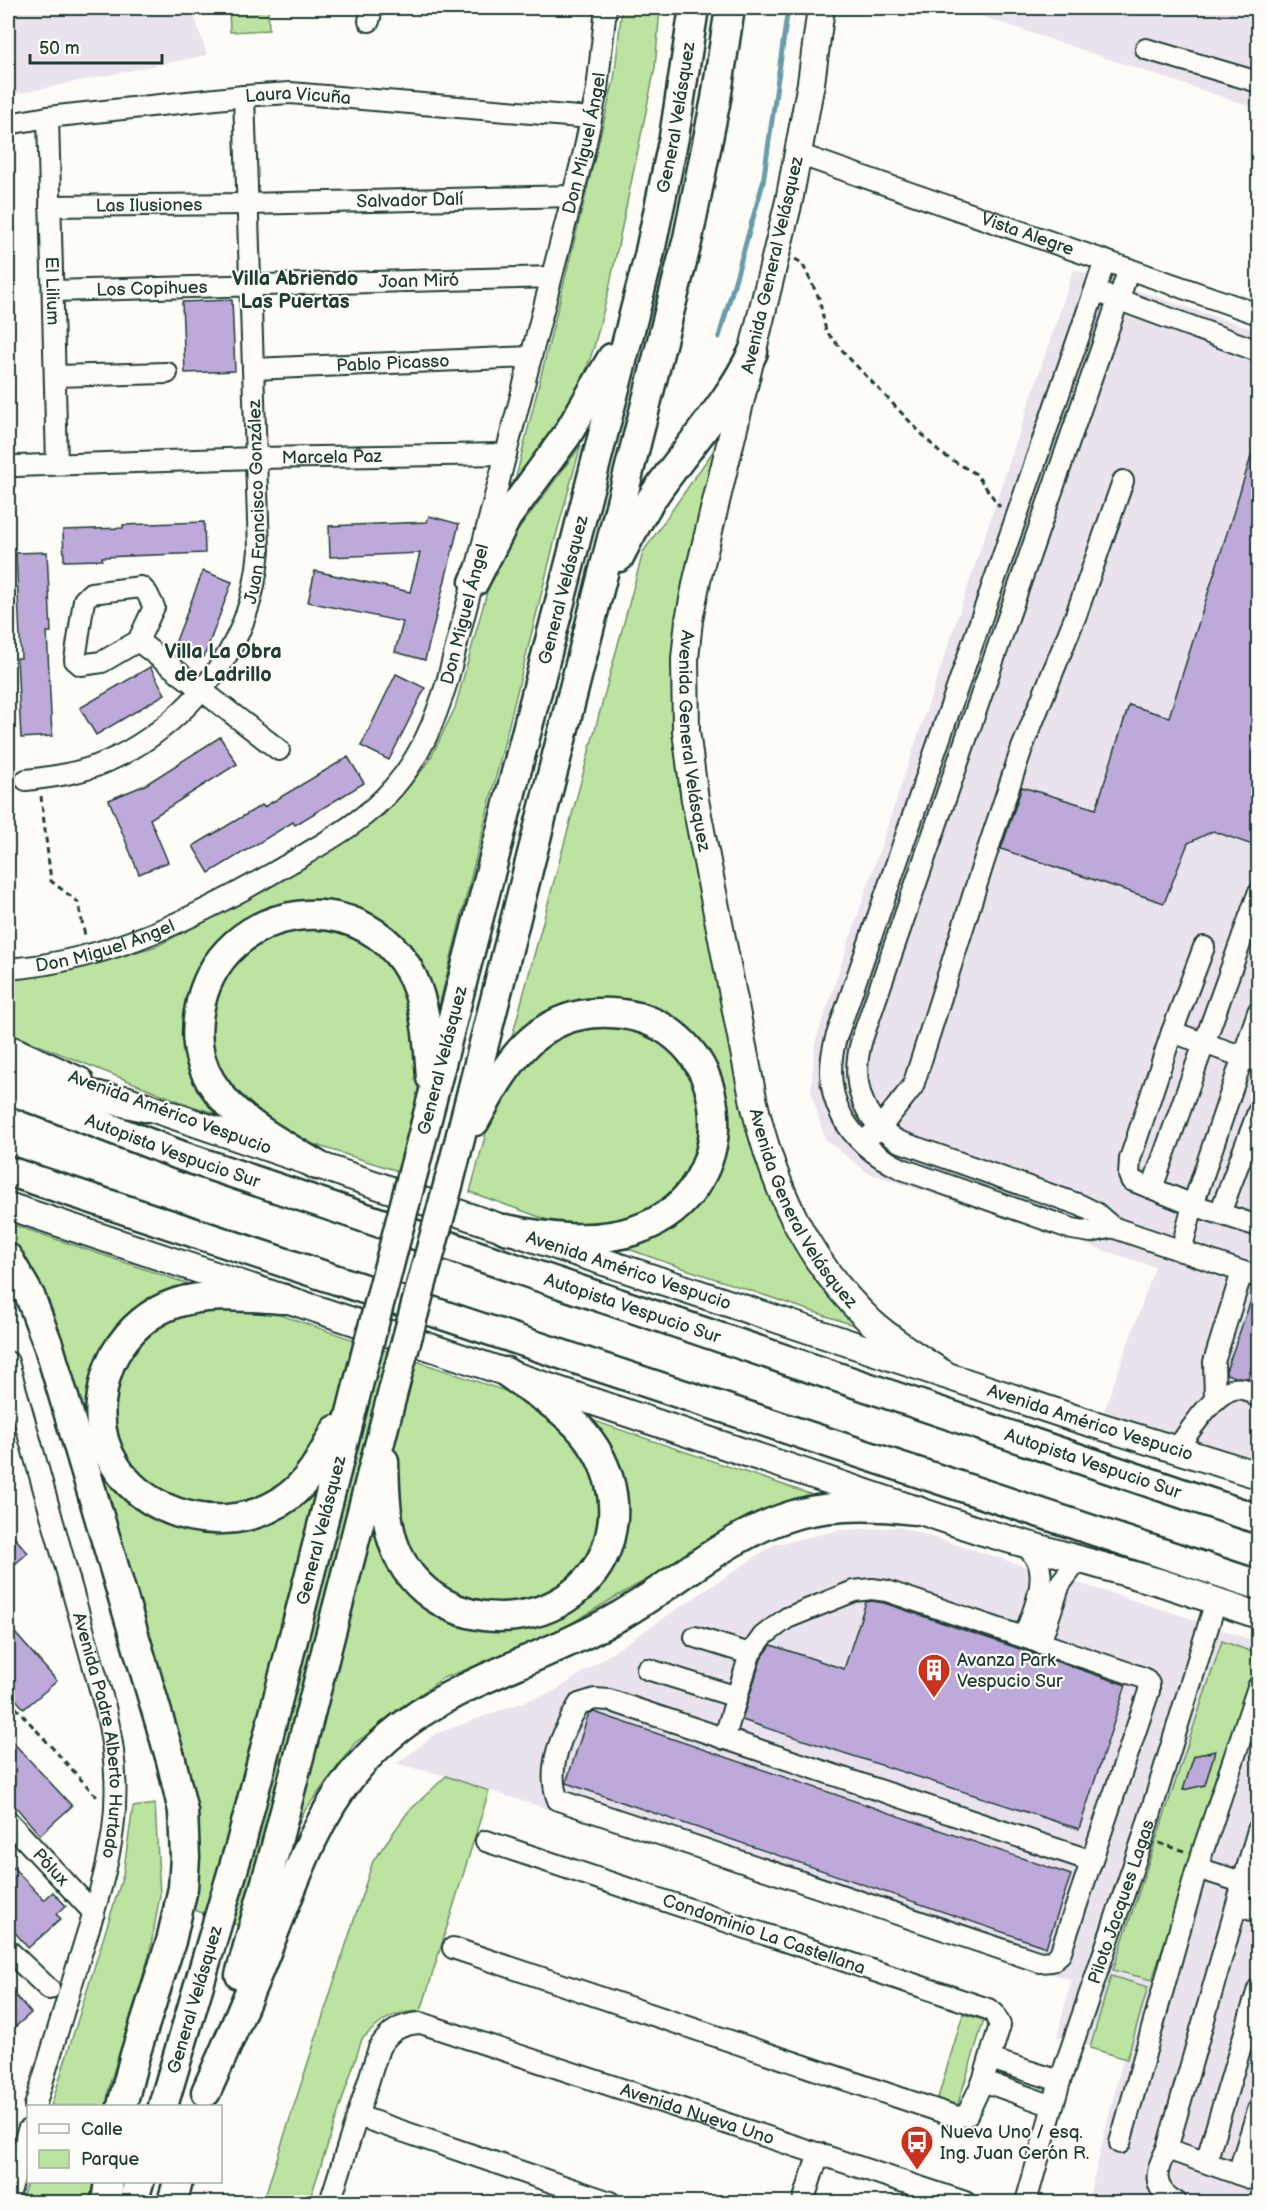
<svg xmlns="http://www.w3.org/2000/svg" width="1266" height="2210" viewBox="0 0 1266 2210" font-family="'Balsamiq Sans',sans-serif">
<rect width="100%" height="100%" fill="#fdfcf7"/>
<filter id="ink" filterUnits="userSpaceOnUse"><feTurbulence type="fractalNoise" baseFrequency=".0167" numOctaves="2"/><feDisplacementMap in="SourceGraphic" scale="12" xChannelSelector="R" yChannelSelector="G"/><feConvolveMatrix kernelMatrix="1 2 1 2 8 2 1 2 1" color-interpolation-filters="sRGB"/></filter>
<g filter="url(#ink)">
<g fill="#eae3ee">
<polygon points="8,8 192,8 207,55 16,94 8,25"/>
<polygon points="957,8 1258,8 1258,109"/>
<polygon points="1074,269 1258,331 1258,1463 1104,1411 1155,1267 868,1173 825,1139 811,1092 815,1043"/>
<polygon points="900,1527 1177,1614 1258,1642 1258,2202 1088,2202 1124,2054 1057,2037 1071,1980 446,1776 397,1764 435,1734 555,1691 773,1545 840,1530"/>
</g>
<g fill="#bce4a0" stroke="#6e906a" stroke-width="1.5">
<polygon points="229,8 268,8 269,30 230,32"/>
<polygon points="622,8 660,8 655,68 609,289 594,347 580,388 539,458 516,477 614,80"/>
<polygon points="725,434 676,620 672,706 679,790 716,970 786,1225 818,1283 859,1327 659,1260 470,1192 643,552"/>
<polygon points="581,445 554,543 398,1171 189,1105 8,1033 8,980 84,967 157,946 270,887 385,814 428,763 455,708 490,581 510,541"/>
<polygon points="8,805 11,806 13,948 8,949"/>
<polygon points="8,1223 822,1498 732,1532 612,1599 541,1642 443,1678 355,1743 303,1813 255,1931 191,1909 195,1877 29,1276 8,1243"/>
<polygon points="1222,1641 1258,1654 1258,1666 1152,1980 1113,1970"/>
<path d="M446,1776L489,1791L421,2011C392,2012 383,2019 362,2039L309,2202H263L373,1861L408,1812Z"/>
<polygon points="155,1804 160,1895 149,1956 110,2083 106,2106 51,2106 123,1875 133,1807"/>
<polygon points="1111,1976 1148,1987 1127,2059 1090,2048"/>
<polygon points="963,2014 984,2020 957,2107 937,2101"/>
<polygon points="28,2179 28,2182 93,2182 89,2202 21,2202"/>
</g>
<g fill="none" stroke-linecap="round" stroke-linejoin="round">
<polyline stroke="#679caa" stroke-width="5" points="719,337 763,183 788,8"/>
</g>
<g fill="#beaada" stroke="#1f3d34" stroke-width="1.5">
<polygon points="232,300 235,371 185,373 182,302"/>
<polygon points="1255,444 1258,444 1258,847 1213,831 1188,843 1164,903 1001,849 1022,787 1096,809 1129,705 1169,717"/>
<polygon points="429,516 459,524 425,660 395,652 403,622 308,602 315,571 410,592 420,553 330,557 329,526 427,522"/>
<polygon points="204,522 205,553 102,557 102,560 64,561 63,530 123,528 123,525"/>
<polygon points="47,552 51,632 47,632 52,736 21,738 17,658 21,658 16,553"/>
<polygon points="203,571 232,582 204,657 174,646"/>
<polygon points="150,667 165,694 96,735 80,708"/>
<polygon points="396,674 425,688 389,760 361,746"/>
<polygon points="220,737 237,764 150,819 168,862 139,874 109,800 145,785"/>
<polygon points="348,757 364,783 295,825 293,822 209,873 193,846 262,805 264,807"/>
<polygon points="1255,1289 1258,1289 1258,1348 1248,1378 1235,1377 1226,1374 1226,1371"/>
<polygon points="8,1530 28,1553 8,1570"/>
<polygon points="872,1601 884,1603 1126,1685 1079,1829 742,1720 761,1659 771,1645 844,1669 866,1602"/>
<polygon points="8,1625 57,1681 24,1709 8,1690"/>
<polygon points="594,1712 1071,1875 1046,1947 566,1783 589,1713"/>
<polygon points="8,1737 72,1806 40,1835 8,1798"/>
<polygon points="1215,1751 1205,1785 1183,1790 1194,1756"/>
<polygon points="8,1862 44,1900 53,1892 66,1906 56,1914 61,1919 28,1948 8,1924"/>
<polygon points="8,1987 31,2013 8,2033"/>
</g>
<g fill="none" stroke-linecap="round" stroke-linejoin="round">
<g stroke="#1f3d34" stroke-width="24">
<g id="minor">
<polyline points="369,21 372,8"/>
<polyline points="1146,49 1258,82"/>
<path id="s1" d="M48,117L57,464"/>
<path id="s2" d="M8,124L48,117L244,96L290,93L591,118"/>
<path id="s3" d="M798,154L1258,314"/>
<path id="s4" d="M50,206L247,204L573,196"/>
<path d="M1105,261L836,1038C819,1098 847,1143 902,1169L1072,1229L1091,1232L1112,1227"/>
<path d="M1129,269L862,1039C850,1080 860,1118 898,1141L1080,1205L1096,1213L1112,1227L1258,1277"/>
<path id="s5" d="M53,291L551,277"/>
<polyline points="1106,295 1258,351"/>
<path id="s6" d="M253,369L531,357"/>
<polyline points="55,376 167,373"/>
<path id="s7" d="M16,466L256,458L506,454"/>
<polygon points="141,587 147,593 154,607 138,641 102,662 81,665 75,660 84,600 91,593"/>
<polyline points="138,641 279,750"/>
<path id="s8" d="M26,780C53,777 81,773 106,762C166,736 223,679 245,617C253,596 257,573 259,550L244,96"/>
<path id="s9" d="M8,969C111,961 204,914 292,862C329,840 366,820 394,787C421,756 435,720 447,682L584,152L597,90L606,8"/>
<polyline points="1172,1032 1204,947"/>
<polyline points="1258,1062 1172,1032 1130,1159 1129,1175 1131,1180 1193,1205 1258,1226"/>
<polyline points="871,1135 880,1128 913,1086 984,861 1022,748 1076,615 1123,481"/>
<polyline points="1152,1188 1258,894"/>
<polyline points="1220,1213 1258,1112"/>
<polyline points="1181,1251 1193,1205 1258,1012"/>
<path id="s10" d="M8,1362L105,1707C129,1806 109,1864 80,1957C65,2007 50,2057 35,2106"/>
<polyline points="1215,1400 1214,1362 1242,1272"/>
<path d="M1176,1449C1194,1428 1226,1365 1258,1398"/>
<polyline points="695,1637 750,1654"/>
<path d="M1024,1637C1031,1616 1047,1584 1038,1562C1035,1556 1030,1551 1027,1546"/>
<polyline points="1040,1643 1060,1584 1078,1560"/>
<polyline points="647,1669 737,1697"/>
<path d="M724,1739L750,1654L763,1636L787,1618L854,1591L872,1589L887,1591L1144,1678L1149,1684V1691L1060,1954L1052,1961L1040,1962L558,1800C545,1768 563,1731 579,1704L595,1699L609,1700L1092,1861"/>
<path id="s11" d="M8,1821L94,1913"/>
<polyline points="1258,1830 1167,2149 1258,2181"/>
<polyline points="1197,1868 1258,1887"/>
<polyline points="1237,1905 1258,1912"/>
<polyline points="453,1948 957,2117 967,2115 983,2081 1000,2025 994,2013 988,2009 486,1841"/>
<polyline points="8,1950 49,1989"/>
<polyline points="990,2059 1060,2081"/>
<polyline points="983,2081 1053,2106"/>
<polyline points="358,2116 610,2202"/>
<polyline points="1120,2143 1197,1868 1258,1687"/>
<path d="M1167,2149C1155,2171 1151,2188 1176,2202"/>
<polyline points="1206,2162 1258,1989"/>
<polyline points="1238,2174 1258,2110"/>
<polyline points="8,2199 28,2130"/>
<path id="s12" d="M330,2202L379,2048C389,2031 401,2024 421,2023L965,2202"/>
<polyline points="803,2202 819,2153"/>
<path id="s13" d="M1026,2202L1060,2081L1143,1838L1216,1601"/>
</g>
</g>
<g stroke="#1f3d34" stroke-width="30">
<g id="major">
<path id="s14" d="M821,8L811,83L789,201L697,580L689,620L685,659L686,731L695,800L754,1103C774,1189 806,1260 871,1322C894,1342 920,1359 946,1375"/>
<polyline points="8,1048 80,1081"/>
<path id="s15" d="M125,1099L505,1229L1074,1418L1258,1475"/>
<polyline points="8,1206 980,1531 1162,1583 1258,1615"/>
</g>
</g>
<g stroke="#1f3d34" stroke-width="33">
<g id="highway">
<path d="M619,557C632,531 646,505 664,481C695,438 730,400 753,352"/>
<polyline points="474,582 507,517 567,435 612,358"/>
<polyline points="8,1068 75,1091 145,1107"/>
<path id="s16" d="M8,1089L182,1156L1258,1519"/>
<path d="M475,1121C506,1064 537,1009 611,1013C736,1019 751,1192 636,1230C594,1244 547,1238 505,1229"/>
<path d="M317,1165C279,1142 235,1121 211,1082C198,1061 195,1036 199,1012C217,897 376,878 417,988C427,1016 429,1049 431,1078"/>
<path id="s17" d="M414,1169L649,256L674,137L694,8"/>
<polyline points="8,1171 1258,1585"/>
<polyline points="449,1182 688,238 716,99 730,8"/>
<polyline points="8,1258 30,1296 49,1347 171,1760 183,1811 185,1857 183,1888 171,1941 135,2055 122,2106"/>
<path d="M284,1299C249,1297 210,1292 176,1303C149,1312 129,1330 115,1354C106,1369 103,1385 101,1402C91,1501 215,1552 289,1496C311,1479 323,1454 336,1430"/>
<path d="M384,1461C385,1488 385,1516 393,1542C430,1653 603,1637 613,1518C615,1491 606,1463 590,1441C569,1411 535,1393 506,1372"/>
<polyline points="240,1975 275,1850 399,1368"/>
<path d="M206,2092C230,2039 253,1986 274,1932C296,1878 314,1823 351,1776C424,1684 525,1671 621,1615C679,1581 730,1533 797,1514C836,1504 875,1505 915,1510"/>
<path id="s18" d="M163,2106L241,1843L365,1358"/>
<polyline points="106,2202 109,2182"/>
<polyline points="133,2202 139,2182"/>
<polyline points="172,2202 178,2182"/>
</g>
</g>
<g stroke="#1f3d34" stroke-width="3" stroke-dasharray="6 4.5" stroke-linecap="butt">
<polyline points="795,259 802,263 819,298 826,331 848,357 940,453 976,474 1000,507"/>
<polyline points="41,796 51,881 78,902 85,936"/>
<polyline points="8,1699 97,1797"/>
<polyline points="8,1713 15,1707"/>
<polyline points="1159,1843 1184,1851"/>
</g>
<use href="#minor" stroke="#fdfcf7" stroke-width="20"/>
<use href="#major" stroke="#fdfcf7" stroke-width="26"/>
<use href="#highway" stroke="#fdfcf7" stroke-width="28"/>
<g stroke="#1f3d34" stroke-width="33" stroke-linecap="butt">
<g id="highway-bridge">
<polyline points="365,1358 414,1169"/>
<polyline points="399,1368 449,1182"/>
</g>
</g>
<use href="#highway-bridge" stroke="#fdfcf7" stroke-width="28"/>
</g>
</g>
<defs>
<g id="building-pin" transform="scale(1.725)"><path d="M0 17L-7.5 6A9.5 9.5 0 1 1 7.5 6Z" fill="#c8321e" stroke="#fdfcf7"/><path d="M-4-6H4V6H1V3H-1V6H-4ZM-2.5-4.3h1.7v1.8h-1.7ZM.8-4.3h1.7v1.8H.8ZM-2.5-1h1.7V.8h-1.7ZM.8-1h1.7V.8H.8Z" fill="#fff"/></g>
<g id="bus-pin" transform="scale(1.725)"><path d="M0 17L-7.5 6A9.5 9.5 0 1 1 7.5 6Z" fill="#c8321e" stroke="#fdfcf7"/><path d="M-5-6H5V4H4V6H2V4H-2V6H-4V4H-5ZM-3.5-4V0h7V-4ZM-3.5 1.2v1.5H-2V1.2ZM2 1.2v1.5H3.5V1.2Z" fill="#fff"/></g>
</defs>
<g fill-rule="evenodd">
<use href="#building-pin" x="934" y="1670"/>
<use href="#bus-pin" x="917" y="2142"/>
</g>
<g text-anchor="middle" stroke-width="4.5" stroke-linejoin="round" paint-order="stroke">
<g font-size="18" fill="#1f3d34" stroke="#fdfcf7">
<text dy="6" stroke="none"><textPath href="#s2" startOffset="292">Laura Vicuña</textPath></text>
<text dy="6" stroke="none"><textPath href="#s17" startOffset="1084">General Velásquez</textPath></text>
<text dy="6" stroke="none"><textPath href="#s9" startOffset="1108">Don Miguel Ángel</textPath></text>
<text dy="6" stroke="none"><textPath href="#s4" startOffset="360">Salvador Dalí</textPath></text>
<text dy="6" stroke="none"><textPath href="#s4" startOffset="99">Las Ilusiones</textPath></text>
<text dy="6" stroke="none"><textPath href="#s3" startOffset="243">Vista Alegre</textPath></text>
<text transform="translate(772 265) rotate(-77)" y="6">Avenida General Velásquez</text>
<text dy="6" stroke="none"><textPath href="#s5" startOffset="366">Joan Miró</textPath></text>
<text dy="6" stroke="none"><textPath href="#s5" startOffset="99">Los Copihues</textPath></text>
<text dy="6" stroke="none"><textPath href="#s1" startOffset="174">El Lilium</textPath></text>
<text dy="6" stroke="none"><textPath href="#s6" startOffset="140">Pablo Picasso</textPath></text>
<text dy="6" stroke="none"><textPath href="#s7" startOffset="316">Marcela Paz</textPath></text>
<text dy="6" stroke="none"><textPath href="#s8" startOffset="405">Juan Francisco González</textPath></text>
<text dy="6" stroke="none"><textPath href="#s17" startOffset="598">General Velásquez</textPath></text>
<text dy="6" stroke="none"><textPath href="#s9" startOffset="622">Don Miguel Ángel</textPath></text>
<text dy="6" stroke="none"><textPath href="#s14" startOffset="748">Avenida General Velásquez</textPath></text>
<text dy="6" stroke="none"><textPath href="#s9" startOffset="100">Don Miguel Ángel</textPath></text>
<text dy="6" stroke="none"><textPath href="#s17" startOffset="112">General Velásquez</textPath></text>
<text transform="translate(170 1112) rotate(20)" y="6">Avenida Américo Vespucio</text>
<text dy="6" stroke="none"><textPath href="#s16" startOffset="176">Autopista Vespucio Sur</textPath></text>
<text dy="6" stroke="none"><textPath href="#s14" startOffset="1233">Avenida General Velásquez</textPath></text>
<text dy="6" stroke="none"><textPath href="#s15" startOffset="532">Avenida Américo Vespucio</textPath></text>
<text dy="6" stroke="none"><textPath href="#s16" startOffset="662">Autopista Vespucio Sur</textPath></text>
<text dy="6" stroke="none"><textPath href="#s15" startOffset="1018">Avenida Américo Vespucio</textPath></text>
<text dy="6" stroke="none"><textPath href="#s16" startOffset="1148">Autopista Vespucio Sur</textPath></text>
<text dy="6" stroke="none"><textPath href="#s18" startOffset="597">General Velásquez</textPath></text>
<text dy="6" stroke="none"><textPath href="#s10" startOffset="386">Avenida Padre Alberto Hurtado</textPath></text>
<text dy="6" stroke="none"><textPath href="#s11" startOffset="63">Pólux</textPath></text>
<text dy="6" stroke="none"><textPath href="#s13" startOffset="315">Piloto Jacques Lagas</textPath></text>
<text transform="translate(764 1934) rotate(19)" y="6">Condominio La Castellana</text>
<text dy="6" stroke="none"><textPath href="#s18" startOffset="111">General Velásquez</textPath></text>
<text dy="6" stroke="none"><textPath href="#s12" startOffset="504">Avenida Nueva Uno</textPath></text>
</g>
<g font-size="18" fill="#1f3d34" stroke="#fdfcf7" text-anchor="start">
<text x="957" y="1666">Avanza Park<tspan x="957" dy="21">Vespucio Sur</tspan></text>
<text x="940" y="2138">Nueva Uno / esq.<tspan x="940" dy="21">Ing. Juan Cerón R.</tspan></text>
</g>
<g font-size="20" font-weight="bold" fill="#1f3d34" stroke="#fdfcf7">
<text x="295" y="285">Villa Abriendo<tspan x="295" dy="23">Las Puertas</tspan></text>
<text x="223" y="658">Villa La Obra<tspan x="223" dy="23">de Ladrillo</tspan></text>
</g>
</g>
<rect width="1266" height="2210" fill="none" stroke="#fdfcf7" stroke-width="30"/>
<rect x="15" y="15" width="1236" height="2180" fill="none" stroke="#1f3d34" stroke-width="2" filter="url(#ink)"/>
<rect x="27" y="2105" width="195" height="78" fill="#fdfcf7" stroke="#a4b0a9" stroke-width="1.5"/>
<rect x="39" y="2124" width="30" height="9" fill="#fdfcf7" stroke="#a4b0a9" stroke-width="1.5"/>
<text x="81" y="2135" font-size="18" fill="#1f3d34">Calle</text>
<rect x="39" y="2150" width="30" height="18" fill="#bce4a0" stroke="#a4b0a9" stroke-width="1.5"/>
<text x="81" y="2165" font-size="18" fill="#1f3d34">Parque</text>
<path d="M30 54v9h132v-9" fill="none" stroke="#1f3d34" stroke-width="3"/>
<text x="39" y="54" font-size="18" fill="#1f3d34" stroke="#fdfcf7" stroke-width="4.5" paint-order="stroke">50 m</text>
</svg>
